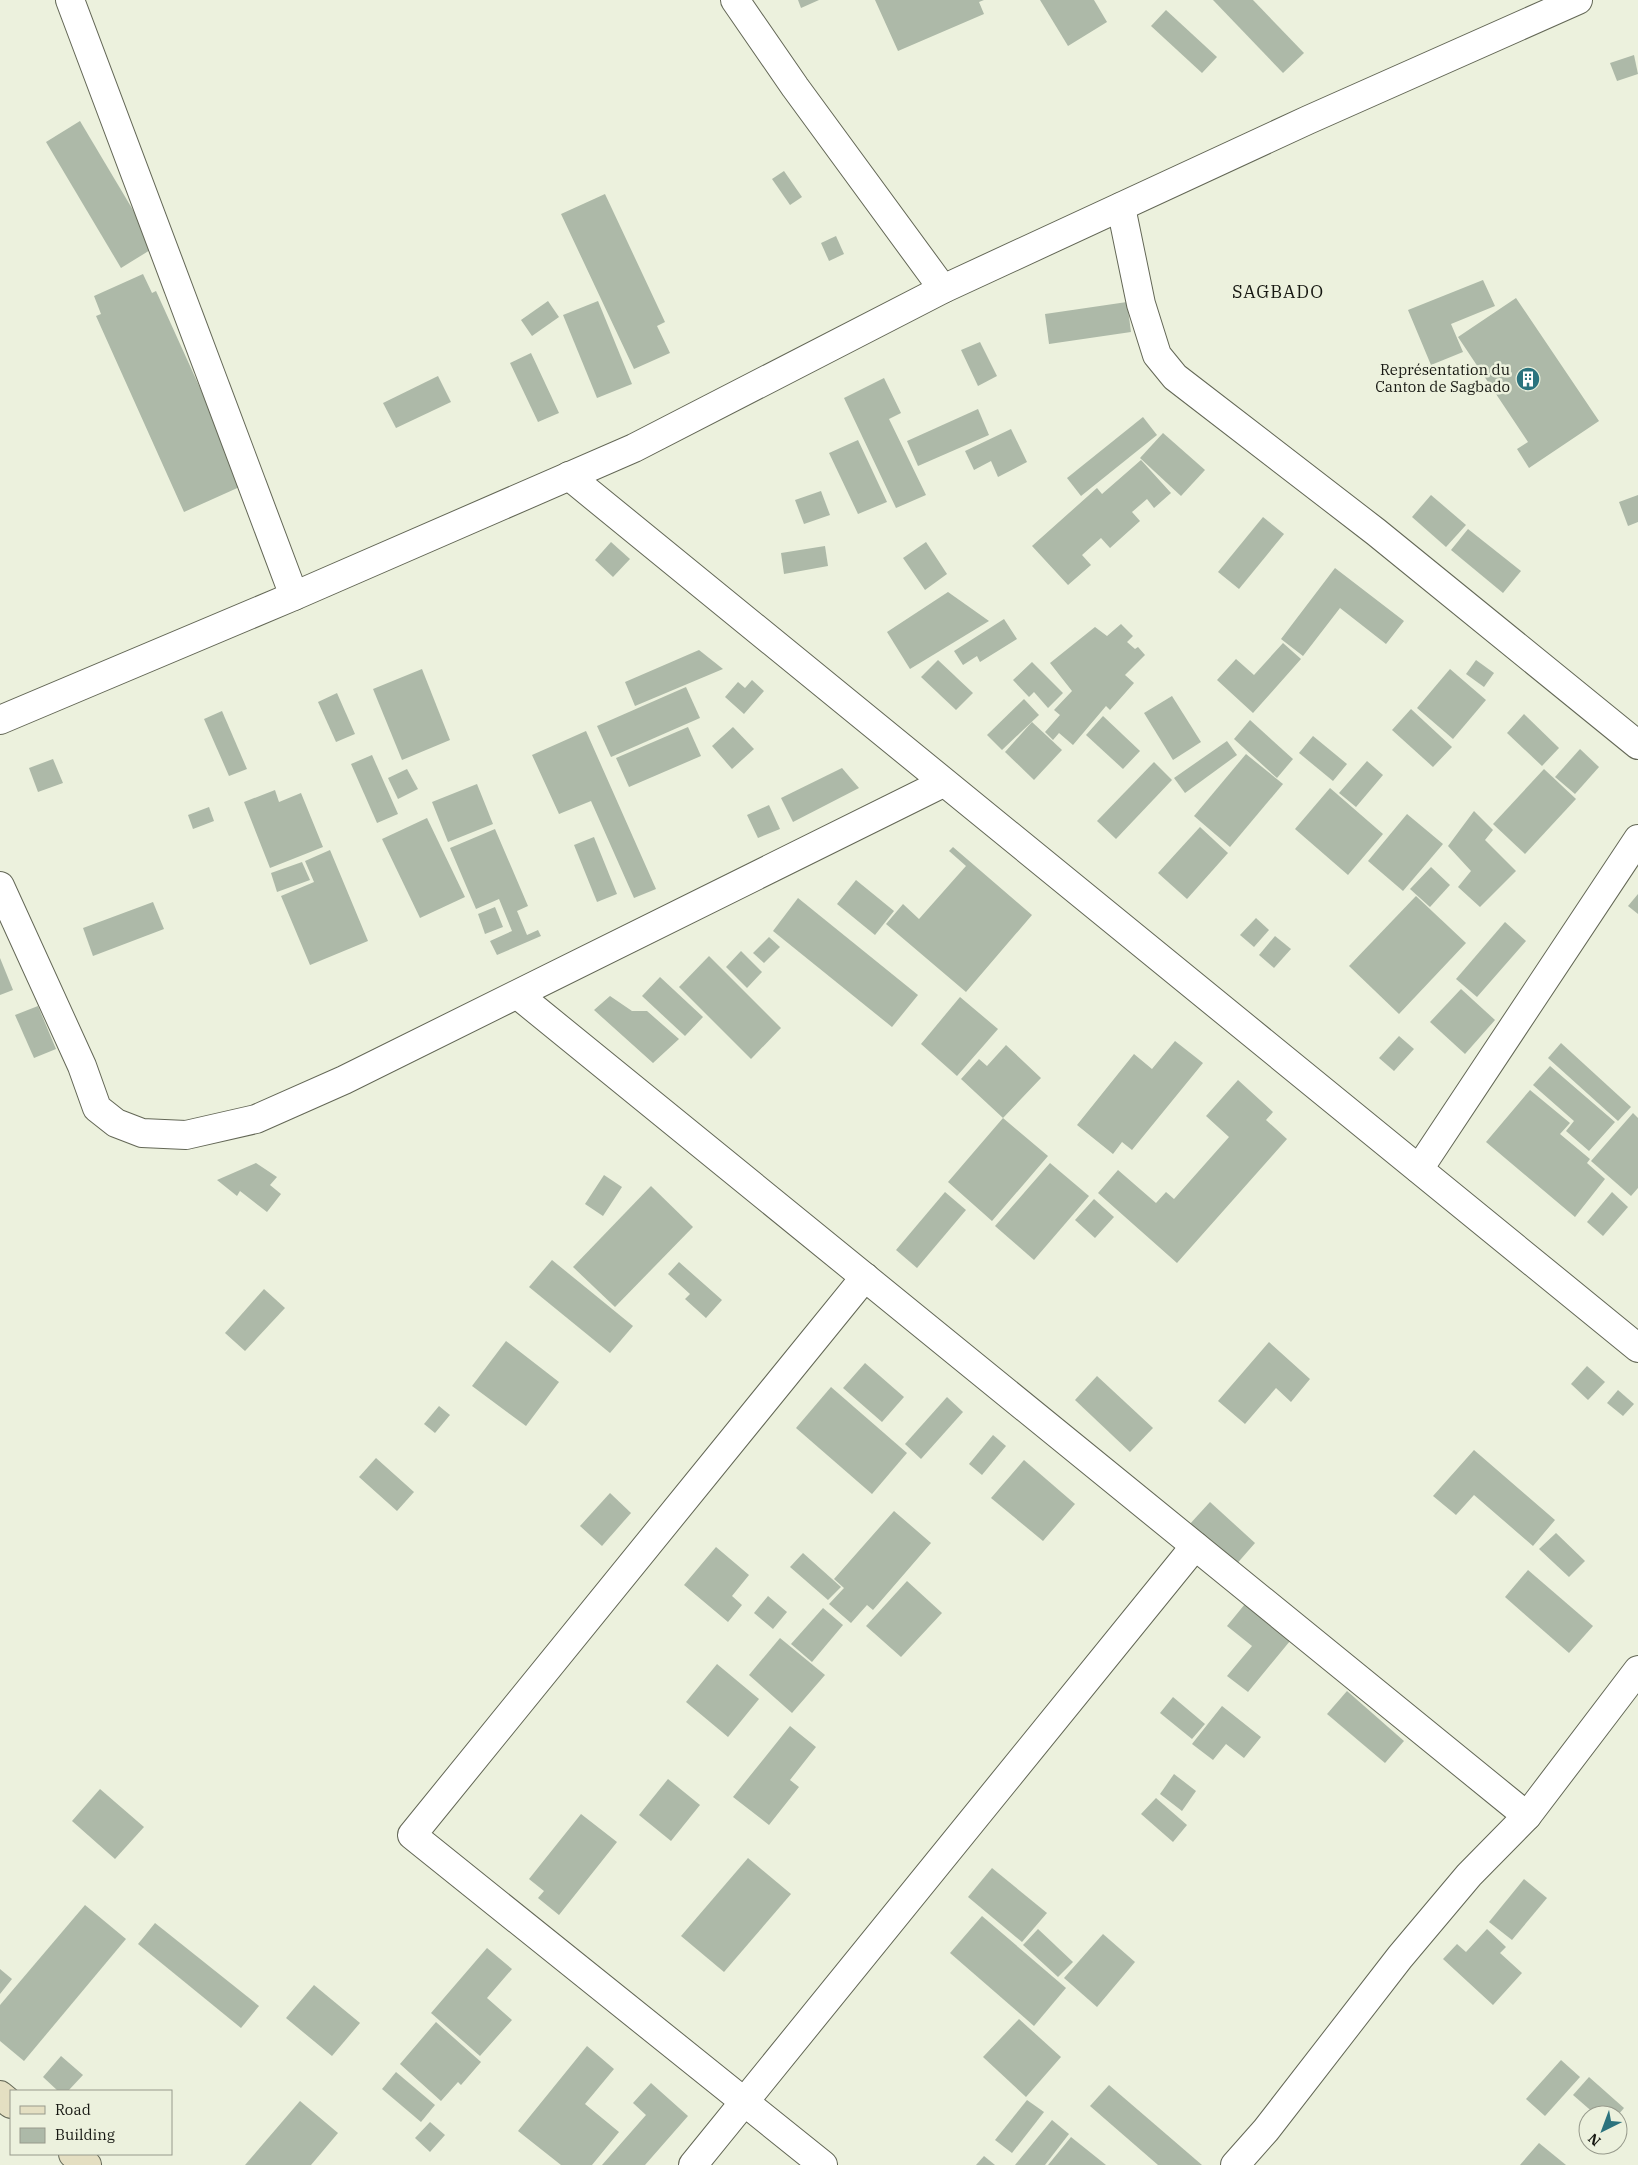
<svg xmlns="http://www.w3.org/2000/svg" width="1638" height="2165" viewBox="0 0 1638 2165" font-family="'IBM Plex Serif',serif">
<rect width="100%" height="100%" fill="#ecf1dd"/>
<g fill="#adb9a8">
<polygon points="798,0 819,0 801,8"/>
<polygon points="875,0 984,0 979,2 984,14 898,51"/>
<polygon points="1040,0 1094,0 1107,22 1068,46"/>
<polygon points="1213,0 1253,0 1304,53 1283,73"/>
<polygon points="1166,10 1217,57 1202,73 1151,26"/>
<polygon points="1634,55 1638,74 1617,81 1610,63"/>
<polygon points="80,121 155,247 121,268 46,142"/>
<polygon points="784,171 802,197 790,205 772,179"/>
<polygon points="605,194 665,322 657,326 670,353 634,369 561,214"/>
<polygon points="836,236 844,254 829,261 821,243"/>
<polygon points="143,274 152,293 156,291 244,485 184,512 96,316 101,314 94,296"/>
<polygon points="1483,280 1495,306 1451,324 1463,352 1431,365 1408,310"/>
<polygon points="1516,298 1599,421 1529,468 1517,449 1528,442 1458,337"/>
<polygon points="548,301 559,317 532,336 521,320"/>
<polygon points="598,301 632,384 597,398 563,315"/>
<polygon points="1127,302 1131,332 1049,344 1045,314"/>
<polygon points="980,342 997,376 978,386 961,350"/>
<polygon points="531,353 559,413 538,422 510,363"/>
<polygon points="438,376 451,402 396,428 383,403"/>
<polygon points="884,378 901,413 889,419 926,495 896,508 844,398"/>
<polygon points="978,409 989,435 918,466 907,441"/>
<polygon points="1143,417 1157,435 1081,496 1067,478"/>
<polygon points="1011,429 1027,462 998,477 991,461 974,470 965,451"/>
<polygon points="1163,433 1205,470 1181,496 1140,458"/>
<polygon points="858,440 887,502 858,514 829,453"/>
<polygon points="1141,460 1171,493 1154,508 1147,499 1132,512 1140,521 1110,548 1101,538 1082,555 1091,565 1068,585 1032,546 1097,488 1102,494"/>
<polygon points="821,491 830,515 804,524 795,500"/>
<polygon points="1431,495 1466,525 1446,547 1412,517"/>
<polygon points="1638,495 1638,522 1628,526 1619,502"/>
<polygon points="1263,517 1284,534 1239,589 1218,572"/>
<polygon points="1468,529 1521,571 1503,593 1451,550"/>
<polygon points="611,542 630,559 613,577 595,560"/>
<polygon points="926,542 947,574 925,590 903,558"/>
<polygon points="825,546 828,566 784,574 781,553"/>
<polygon points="1335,568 1404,621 1386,644 1340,608 1303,656 1281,639"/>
<polygon points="948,592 989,621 910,669 887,632"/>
<polygon points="1004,619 1017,639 980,662 977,656 963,665 954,651"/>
<polygon points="1121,624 1133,636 1127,642 1135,649 1138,647 1145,655 1125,675 1134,683 1110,710 1106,706 1073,745 1059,733 1053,740 1045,732 1060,715 1054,710 1072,691 1050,663 1095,627 1107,636"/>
<polygon points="1283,643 1301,659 1253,713 1217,680 1236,659 1254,675"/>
<polygon points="699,650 723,669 635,706 625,682"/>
<polygon points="938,660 973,693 956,710 921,677"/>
<polygon points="1476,660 1494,673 1484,687 1466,674"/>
<polygon points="1032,662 1063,693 1048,708 1034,692 1029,697 1013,680"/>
<polygon points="422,669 450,740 402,760 373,689"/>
<polygon points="1450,669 1486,700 1453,739 1417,708"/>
<polygon points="752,680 764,691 744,714 725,697 738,682 745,688"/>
<polygon points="686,687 700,718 611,757 597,726"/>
<polygon points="337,693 355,734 336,742 318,702"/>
<polygon points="1172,696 1201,742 1173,760 1144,713"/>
<polygon points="1024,699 1039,715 1002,750 987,735"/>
<polygon points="1411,709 1452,747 1433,767 1392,730"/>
<polygon points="222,711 247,769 229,776 204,719"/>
<polygon points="1524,714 1559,748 1542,766 1507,733"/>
<polygon points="1103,716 1140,751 1123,769 1086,735"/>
<polygon points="1250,720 1293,759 1277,778 1234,739"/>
<polygon points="1032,722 1062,750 1034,780 1005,752"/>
<polygon points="688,727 701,756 629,787 616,758"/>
<polygon points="733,727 754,749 732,769 712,746"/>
<polygon points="586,731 656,889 634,898 591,801 559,814 532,755"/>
<polygon points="1313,736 1347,764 1333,781 1299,753"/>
<polygon points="1227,741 1237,755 1185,793 1174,778"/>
<polygon points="1580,749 1599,767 1575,794 1555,777"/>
<polygon points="1246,754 1283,784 1230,847 1194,816"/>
<polygon points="372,755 398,814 377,823 351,764"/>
<polygon points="53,759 63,783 38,792 29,768"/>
<polygon points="1367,761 1383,775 1356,807 1339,793"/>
<polygon points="1154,762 1172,780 1116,839 1097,821"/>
<polygon points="842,768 859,788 793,822 781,798"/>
<polygon points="407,769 418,789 398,799 388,778"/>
<polygon points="1544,769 1576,799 1525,854 1493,824"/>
<polygon points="477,784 493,824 448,842 432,802"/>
<polygon points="1330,788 1383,834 1348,875 1295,829"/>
<polygon points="275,790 279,802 301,793 323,847 270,868 244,802"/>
<polygon points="769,805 780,829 758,838 747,815"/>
<polygon points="209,807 214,821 193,829 188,815"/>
<polygon points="1474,811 1493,830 1485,840 1516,871 1480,907 1458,887 1471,871 1448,846"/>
<polygon points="1407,814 1443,844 1403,891 1368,861"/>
<polygon points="427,818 465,897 420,918 382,839"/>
<polygon points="1200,827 1228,853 1187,899 1158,873"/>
<polygon points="495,829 528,906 517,911 527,935 538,930 541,936 497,955 490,941 512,931 499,899 476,909 450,848"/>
<polygon points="594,837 617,894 597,902 574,845"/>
<polygon points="953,847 1032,915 966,992 886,924 903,904 919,919 966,866 949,851"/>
<polygon points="330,850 368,941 310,965 281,896 314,882 305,861"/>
<polygon points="302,862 310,880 277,892 271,873"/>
<polygon points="1431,867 1450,885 1430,907 1410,889"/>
<polygon points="856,880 894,911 875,935 837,904"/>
<polygon points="1638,894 1638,914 1628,906"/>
<polygon points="1416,896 1466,943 1399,1014 1349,966"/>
<polygon points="798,898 918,995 892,1027 773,931"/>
<polygon points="153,902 164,929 93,956 83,928"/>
<polygon points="495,907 503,927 485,934 478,914"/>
<polygon points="1256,918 1269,930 1254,947 1240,935"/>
<polygon points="1505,922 1526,941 1477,997 1456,979"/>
<polygon points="1275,936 1291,949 1274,968 1259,955"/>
<polygon points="769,937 780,947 764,963 753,953"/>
<polygon points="741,951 762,972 747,988 726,967"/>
<polygon points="709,956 781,1028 751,1059 679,987"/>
<polygon points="0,958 13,990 0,995"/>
<polygon points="660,977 703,1017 685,1036 642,996"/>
<polygon points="1461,989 1495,1020 1465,1054 1430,1022"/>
<polygon points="610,996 632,1011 647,1011 679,1039 653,1063 594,1010"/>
<polygon points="960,997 998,1029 957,1076 921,1044"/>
<polygon points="38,1006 56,1049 34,1058 15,1015"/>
<polygon points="1399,1036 1414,1049 1394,1071 1379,1058"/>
<polygon points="1175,1041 1203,1063 1132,1150 1122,1142 1113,1154 1077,1125 1134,1054 1152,1069"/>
<polygon points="1561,1043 1631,1107 1618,1121 1548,1058"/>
<polygon points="1006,1045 1041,1078 1003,1118 1048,1156 992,1221 948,1182 1003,1118 961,1079 979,1059 987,1066"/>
<polygon points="1550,1066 1615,1122 1589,1151 1566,1131 1574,1121 1533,1085"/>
<polygon points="1238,1080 1273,1112 1266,1120 1287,1139 1177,1263 1098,1193 1118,1170 1156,1203 1166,1192 1174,1199 1229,1137 1206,1116"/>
<polygon points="1530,1090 1570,1123 1560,1134 1590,1159 1587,1163 1605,1179 1575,1217 1486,1142"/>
<polygon points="1633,1113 1638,1118 1638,1188 1631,1196 1591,1161"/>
<polygon points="256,1163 277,1177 270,1185 281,1194 267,1212 240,1191 237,1196 217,1180"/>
<polygon points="1050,1163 1089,1196 1034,1260 995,1226"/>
<polygon points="604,1175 622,1187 603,1216 585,1204"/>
<polygon points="651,1186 693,1227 615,1307 573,1267"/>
<polygon points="945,1192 966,1210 917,1268 896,1250"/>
<polygon points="1612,1192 1628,1207 1603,1236 1587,1222"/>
<polygon points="1094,1199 1114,1217 1095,1238 1075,1220"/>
<polygon points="552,1260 633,1326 610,1353 529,1287"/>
<polygon points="679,1262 722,1300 706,1318 685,1299 690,1294 668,1274"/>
<polygon points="264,1289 285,1308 245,1351 225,1333"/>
<polygon points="506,1341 559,1382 526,1426 472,1386"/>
<polygon points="1269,1342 1310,1379 1291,1402 1276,1388 1245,1424 1218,1401"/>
<polygon points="865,1363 904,1397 882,1422 843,1388"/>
<polygon points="1587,1366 1605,1382 1588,1400 1571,1384"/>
<polygon points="1097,1376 1153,1428 1130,1452 1075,1400"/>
<polygon points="831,1387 907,1453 872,1494 796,1428"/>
<polygon points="1618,1390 1634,1404 1623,1416 1607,1403"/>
<polygon points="947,1397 963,1412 921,1459 905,1444"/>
<polygon points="439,1406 450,1415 435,1433 424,1424"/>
<polygon points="993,1435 1006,1446 982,1475 969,1464"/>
<polygon points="1474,1450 1555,1520 1533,1546 1474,1495 1456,1515 1433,1496"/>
<polygon points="376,1458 414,1492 397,1511 359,1477"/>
<polygon points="1024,1460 1075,1504 1043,1541 991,1498"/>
<polygon points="610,1493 631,1513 602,1546 580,1526"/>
<polygon points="1210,1502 1255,1543 1234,1567 1189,1525"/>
<polygon points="894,1511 931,1543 873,1610 867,1605 851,1623 829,1604 844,1588 834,1579"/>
<polygon points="1556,1533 1585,1561 1569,1577 1539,1549"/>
<polygon points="716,1547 749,1575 732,1596 742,1605 728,1622 684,1585"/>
<polygon points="803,1553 841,1587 828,1600 790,1567"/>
<polygon points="1528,1570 1593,1626 1569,1653 1505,1597"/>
<polygon points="907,1581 942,1613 901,1657 866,1626"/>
<polygon points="768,1596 787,1612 773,1629 754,1613"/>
<polygon points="1245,1604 1290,1641 1248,1692 1227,1676 1252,1646 1227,1626"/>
<polygon points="823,1608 843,1625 812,1662 791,1644"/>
<polygon points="780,1638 825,1675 792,1713 749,1675"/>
<polygon points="717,1664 759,1699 728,1737 686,1702"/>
<polygon points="1347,1691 1404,1741 1385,1763 1327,1714"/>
<polygon points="1173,1697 1205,1724 1192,1739 1160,1713"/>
<polygon points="1222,1706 1261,1737 1244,1758 1226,1744 1213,1760 1192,1744"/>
<polygon points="790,1726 816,1747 790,1780 799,1787 769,1825 733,1797"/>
<polygon points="1174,1774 1196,1791 1182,1811 1160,1794"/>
<polygon points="668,1779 700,1805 671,1841 639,1815"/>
<polygon points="100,1789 144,1827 115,1859 72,1821"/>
<polygon points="1156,1798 1187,1825 1173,1842 1141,1814"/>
<polygon points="581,1814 617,1842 559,1915 538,1898 544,1891 529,1879"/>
<polygon points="748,1858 791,1894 724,1972 681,1936"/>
<polygon points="992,1868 1047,1913 1022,1942 968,1897"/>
<polygon points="1524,1879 1547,1898 1512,1940 1489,1922"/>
<polygon points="85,1905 126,1939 24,2061 0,2041 0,2005"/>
<polygon points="982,1916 1066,1988 1034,2026 950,1953"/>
<polygon points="155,1923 259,2006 241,2028 138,1944"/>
<polygon points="1038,1929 1073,1962 1058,1977 1023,1945"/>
<polygon points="1487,1929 1506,1947 1500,1953 1522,1973 1493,2005 1443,1959 1457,1944 1466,1952"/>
<polygon points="1103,1934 1135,1962 1097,2007 1064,1978"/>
<polygon points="487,1948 512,1969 487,1998 512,2020 480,2056 431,2013"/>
<polygon points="0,1969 12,1979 0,1994"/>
<polygon points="314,1985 360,2023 332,2056 286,2018"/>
<polygon points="1019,2019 1061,2057 1026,2097 983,2057"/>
<polygon points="436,2022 481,2062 461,2085 458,2082 441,2101 400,2064"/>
<polygon points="587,2046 614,2069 585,2104 619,2132 592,2165 561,2165 518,2131"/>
<polygon points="61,2056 83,2075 68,2091 58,2091 43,2077"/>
<polygon points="1561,2060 1580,2077 1545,2116 1526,2099"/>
<polygon points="396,2072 435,2105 421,2122 382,2089"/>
<polygon points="1589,2077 1624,2108 1618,2115 1596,2115 1573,2095"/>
<polygon points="651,2083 688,2116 645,2165 602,2165 646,2115 633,2103"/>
<polygon points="1109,2085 1202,2165 1158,2165 1090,2106"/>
<polygon points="1027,2100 1044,2112 1012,2153 995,2140"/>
<polygon points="300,2101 338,2133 311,2165 245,2165"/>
<polygon points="1052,2120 1069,2134 1045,2165 1015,2165"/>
<polygon points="430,2122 445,2135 430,2152 415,2138"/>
<polygon points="1071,2137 1106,2165 1048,2165"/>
<polygon points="1539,2143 1566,2165 1520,2165"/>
<polygon points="984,2156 995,2165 976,2165"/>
</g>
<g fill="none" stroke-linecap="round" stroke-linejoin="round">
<g stroke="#636756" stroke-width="30">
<g id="minor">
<polyline points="70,0 294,596"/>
<polyline points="735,0 795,87 943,289"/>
<polyline points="1121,207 1141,304 1157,355 1175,377 1376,532 1638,745"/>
<polyline points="569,476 1638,1348"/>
<polyline points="0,886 82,1066 97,1108 116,1123 142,1133 186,1135 256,1119 344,1080 943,783"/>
<polyline points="518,995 1527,1816"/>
<polyline points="1419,1169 1638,839"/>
<polyline points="693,2165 1195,1546"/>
<polyline points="823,2165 412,1835 865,1277"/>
<polyline points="1235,2165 1266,2130 1400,1957 1469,1875 1527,1816 1638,1670"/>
</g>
</g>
<g stroke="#636756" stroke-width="30">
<polyline id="tertiary" points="0,720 294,596 634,448 943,289 1308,120 1578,0"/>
</g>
<g stroke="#636756" stroke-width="30">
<g id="secondary">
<polyline points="0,2095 11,2104"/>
<polyline points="73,2154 87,2165"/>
</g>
</g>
<use href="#minor" stroke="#fff" stroke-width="28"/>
<use href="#tertiary" stroke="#fff" stroke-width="28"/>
<use href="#secondary" stroke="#e4dfc2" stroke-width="28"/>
</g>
<defs>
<g id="building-disc" transform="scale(1.25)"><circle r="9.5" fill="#2b737e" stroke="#ecf1dd"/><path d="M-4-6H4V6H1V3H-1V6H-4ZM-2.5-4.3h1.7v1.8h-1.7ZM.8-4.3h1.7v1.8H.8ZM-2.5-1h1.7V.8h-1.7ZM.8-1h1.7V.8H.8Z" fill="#fff"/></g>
</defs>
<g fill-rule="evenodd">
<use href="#building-disc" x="1528" y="379"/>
</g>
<g text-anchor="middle" stroke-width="5" stroke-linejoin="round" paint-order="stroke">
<g font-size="15" fill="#171812" stroke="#ecf1dd" text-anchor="end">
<text x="1510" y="375">Représentation du<tspan x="1510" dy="17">Canton de Sagbado</tspan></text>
</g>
<g font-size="18" letter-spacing="1" fill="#171812" stroke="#ecf1dd">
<text x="1278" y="298">SAGBADO</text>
</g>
</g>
<rect x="10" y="2090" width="162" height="65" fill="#ecf1dd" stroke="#979a8c"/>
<rect x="20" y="2106" width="25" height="8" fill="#e4dfc2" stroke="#979a8c"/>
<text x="55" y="2115" font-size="15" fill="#171812">Road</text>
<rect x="20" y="2128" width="25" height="15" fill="#adb9a8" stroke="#979a8c"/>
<text x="55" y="2140" font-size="15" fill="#171812">Building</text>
<g transform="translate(1603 2130) rotate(222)"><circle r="24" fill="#ecf1dd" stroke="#979a8c"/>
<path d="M0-4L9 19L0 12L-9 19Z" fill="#2b737e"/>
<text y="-8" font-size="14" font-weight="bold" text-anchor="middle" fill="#171812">N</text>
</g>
</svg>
